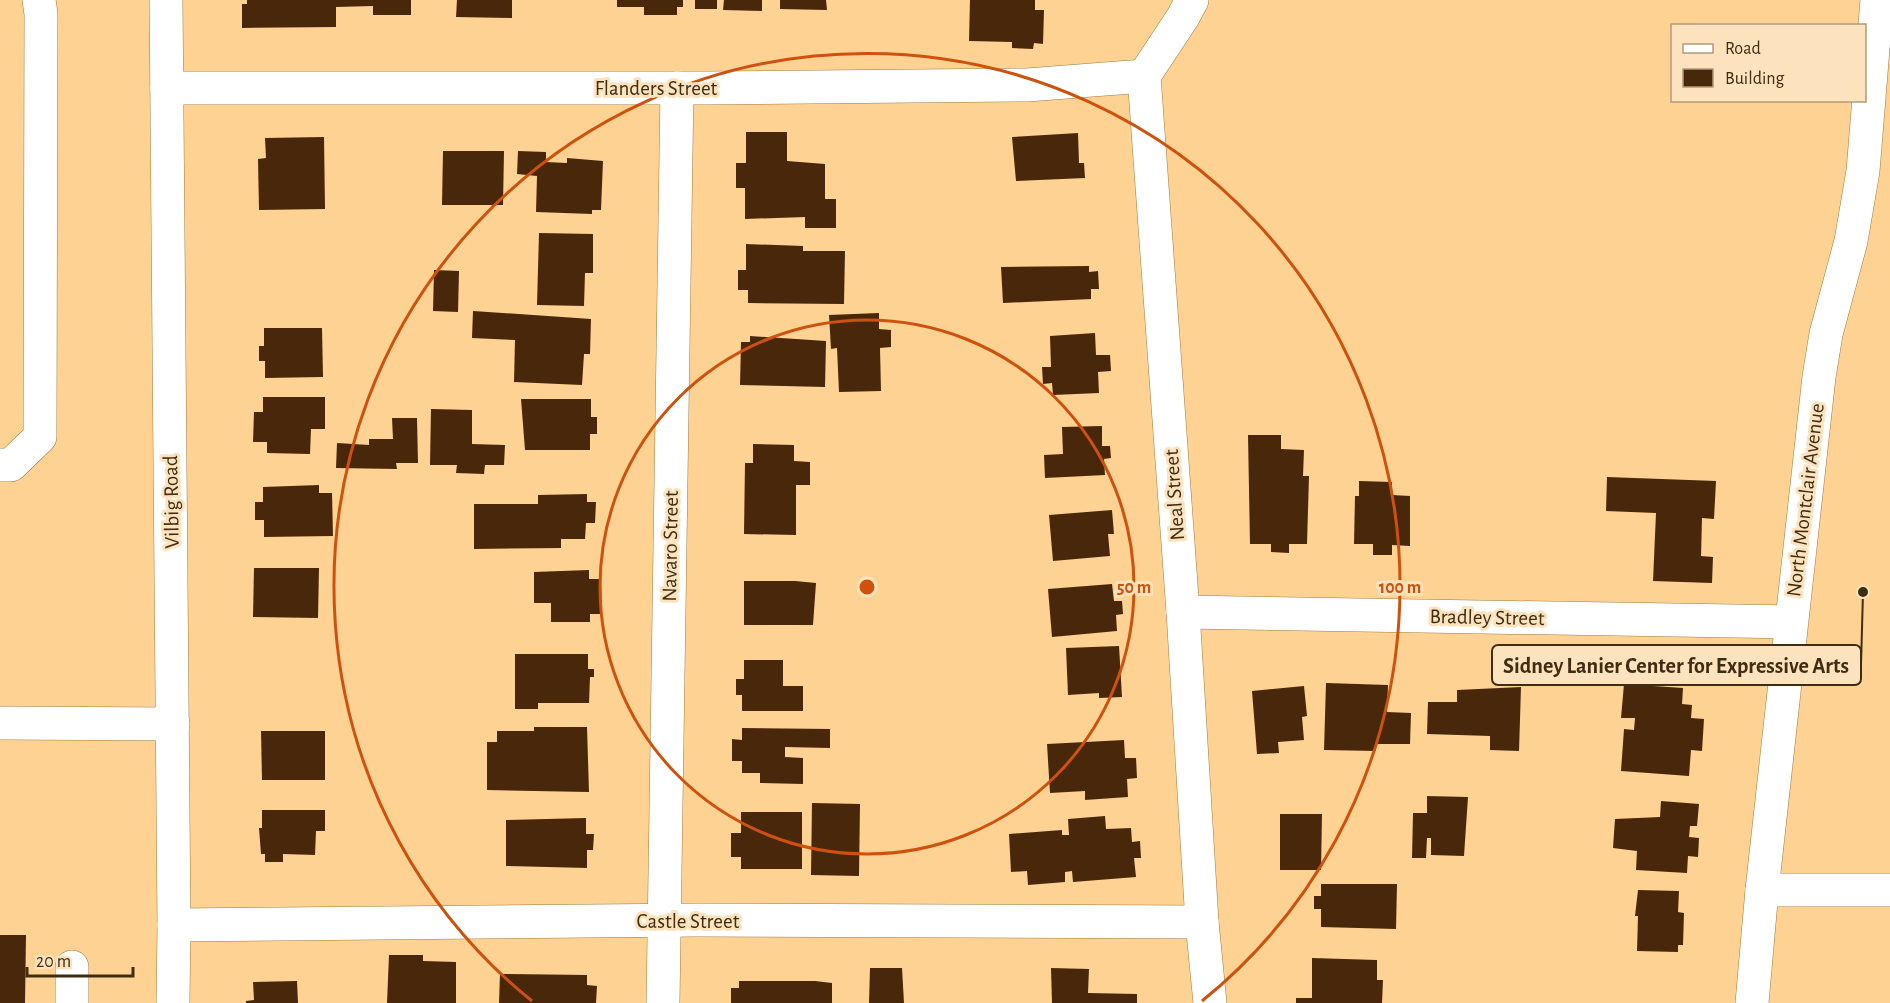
<svg xmlns="http://www.w3.org/2000/svg" width="1890" height="1003" viewBox="0 0 1890 1003" font-family="'Alegreya Sans',sans-serif">
<rect width="100%" height="100%" fill="#fed292"/>
<g fill="#49270a">
<polygon points="247,0 411,0 411,15 373,15 373,6 336,7 336,27 242,28 242,4 247,4"/>
<polygon points="457,0 512,0 512,18 456,17"/>
<polygon points="617,0 683,0 683,7 677,7 677,15 644,15 644,7 617,7"/>
<rect x="695" y="0" width="22" height="9"/>
<polygon points="724,0 762,0 762,11 723,10"/>
<polygon points="780,0 826,0 827,10 780,9"/>
<polygon points="970,0 1035,0 1035,10 1044,10 1043,44 1034,43 1033,49 1012,48 1012,42 969,41"/>
<polygon points="746,132 787,132 787,161 825,164 825,199 836,199 836,228 805,228 805,217 745,219 745,188 736,188 736,163 746,163"/>
<polygon points="1078,133 1079,163 1084,163 1085,178 1016,181 1012,137"/>
<polygon points="324,137 325,209 259,210 258,159 266,158 265,138"/>
<polygon points="443,151 504,151 503,205 442,205"/>
<polygon points="518,151 546,152 546,162 567,163 567,158 603,161 601,210 592,210 592,214 536,212 537,176 517,174"/>
<polygon points="539,233 593,234 593,273 585,273 584,306 537,305"/>
<polygon points="746,244 803,246 803,251 845,251 844,304 748,303 748,290 738,290 738,270 746,270"/>
<polygon points="1089,266 1089,272 1098,271 1099,289 1091,289 1091,299 1003,303 1001,267"/>
<polygon points="434,270 459,271 458,312 433,311"/>
<polygon points="473,311 591,319 590,354 584,354 582,385 514,382 515,340 472,338"/>
<polygon points="879,313 879,329 891,330 891,347 880,348 881,391 839,392 837,348 831,349 829,315"/>
<polygon points="264,328 322,328 323,377 265,378 265,361 259,361 259,346 264,346"/>
<polygon points="1095,333 1096,355 1110,355 1111,371 1098,372 1099,393 1053,395 1052,383 1043,384 1042,367 1051,367 1050,336"/>
<polygon points="750,336 826,341 825,387 740,385 741,342 750,342"/>
<polygon points="263,397 325,397 325,429 311,429 310,454 267,453 267,442 253,442 254,412 263,412"/>
<polygon points="521,399 591,399 591,417 597,417 597,434 590,434 590,450 525,450"/>
<polygon points="431,409 472,410 472,444 505,445 504,465 485,465 484,474 456,473 457,465 430,465"/>
<polygon points="392,418 417,418 418,463 396,463 397,469 336,468 337,443 369,445 369,439 393,439"/>
<polygon points="1102,426 1102,446 1110,446 1111,458 1104,459 1105,475 1045,478 1044,455 1063,454 1062,427"/>
<polygon points="1248,435 1281,435 1281,449 1304,450 1303,476 1309,476 1307,544 1289,544 1289,553 1271,552 1271,544 1250,544"/>
<polygon points="753,444 794,445 794,461 810,462 810,485 796,485 796,535 744,534 745,463 753,463"/>
<polygon points="1607,477 1716,481 1714,519 1702,518 1701,556 1713,557 1712,583 1653,581 1656,513 1606,511"/>
<polygon points="1359,481 1392,482 1392,495 1410,496 1410,546 1392,545 1392,555 1373,555 1373,544 1354,544 1355,496 1359,496"/>
<polygon points="319,485 319,493 332,493 333,536 264,537 264,520 255,520 255,502 263,502 263,487"/>
<polygon points="587,494 587,502 596,502 595,523 586,523 585,539 561,539 561,548 474,549 474,504 538,504 538,495"/>
<polygon points="1112,510 1114,534 1108,534 1110,556 1053,561 1049,515"/>
<polygon points="254,568 319,568 318,618 253,617"/>
<polygon points="589,570 589,579 601,579 602,614 590,614 590,622 551,622 551,603 534,603 534,572"/>
<polygon points="744,581 795,581 816,583 813,625 744,625"/>
<polygon points="1112,584 1114,601 1122,601 1123,614 1116,615 1117,631 1052,637 1048,589"/>
<polygon points="1119,646 1122,697 1099,698 1099,693 1068,695 1066,648"/>
<polygon points="515,654 588,654 588,669 594,669 594,677 590,677 589,703 538,703 538,709 515,709"/>
<polygon points="744,660 783,660 783,686 803,686 803,711 742,711 742,695 736,695 736,679 744,679"/>
<polygon points="1326,683 1388,685 1387,712 1411,713 1410,744 1376,744 1376,751 1324,750"/>
<polygon points="1624,684 1683,688 1682,704 1692,705 1691,718 1704,719 1702,751 1691,750 1689,776 1621,771 1624,729 1634,730 1635,718 1621,718"/>
<polygon points="1304,686 1307,716 1302,717 1304,740 1278,742 1279,753 1257,754 1252,691"/>
<polygon points="1521,687 1519,751 1490,750 1490,736 1427,734 1428,702 1457,702 1457,690"/>
<polygon points="534,727 587,727 589,792 487,790 487,742 497,742 497,731 534,731"/>
<polygon points="742,728 830,729 830,748 785,747 785,757 803,758 803,784 760,783 760,773 742,773 742,761 732,761 732,739 742,740"/>
<polygon points="261,731 325,731 325,780 262,780"/>
<polygon points="1124,740 1125,758 1136,758 1137,778 1127,779 1128,797 1085,800 1085,791 1050,793 1047,744"/>
<polygon points="1427,796 1468,797 1464,856 1431,855 1431,838 1427,838 1426,858 1412,858 1413,813 1427,813"/>
<polygon points="1661,801 1699,804 1697,826 1690,826 1689,837 1699,838 1698,857 1688,856 1687,873 1636,870 1637,851 1613,848 1615,819 1660,817"/>
<polygon points="812,803 860,804 859,876 811,875"/>
<polygon points="262,810 325,810 325,831 316,831 315,855 283,854 283,862 265,862 265,854 261,854 259,828 262,828"/>
<polygon points="741,812 802,812 802,869 741,869 741,857 731,857 731,833 741,833"/>
<polygon points="1280,814 1322,814 1321,870 1280,870"/>
<polygon points="1105,816 1106,829 1131,828 1132,842 1140,841 1141,858 1134,858 1136,877 1073,882 1072,871 1065,872 1065,882 1028,885 1027,871 1011,872 1009,834 1062,830 1062,835 1069,835 1068,819"/>
<polygon points="586,818 586,834 594,834 593,850 587,850 587,868 506,866 506,820"/>
<polygon points="1321,884 1397,884 1396,929 1321,927 1321,909 1314,909 1314,896 1321,896"/>
<polygon points="1638,890 1679,891 1678,912 1684,913 1683,945 1678,945 1678,952 1637,951 1638,916 1635,916"/>
<polygon points="0,935 26,935 25,1003 0,1003"/>
<polygon points="389,955 423,955 423,961 456,962 456,1003 387,1003"/>
<polygon points="1312,958 1377,960 1377,980 1383,980 1382,1003 1296,1003 1296,998 1312,998"/>
<polygon points="870,968 902,968 904,1003 869,1003"/>
<polygon points="1051,968 1089,969 1088,993 1137,994 1137,1003 1052,1003"/>
<polygon points="500,974 587,975 587,985 597,986 596,1003 499,1003"/>
<polygon points="297,981 298,1003 246,1003 246,1001 254,1000 253,982"/>
<polygon points="739,981 815,981 832,983 832,1003 731,1003 731,988 739,988"/>
</g>
<g fill="none" stroke-linecap="round" stroke-linejoin="round">
<g stroke="#a2793a" stroke-width="34">
<g id="minor">
<polyline points="166,0 174,925 173,1003"/>
<polyline points="1192,0 1183,17 1144,76 1183,612 1202,922 1210,1003"/>
<polyline points="167,88 707,88 1027,85 1144,76"/>
<polyline points="0,465 11,465 40,437 41,14 39,0"/>
<polyline points="1183,612 1791,622"/>
<polyline points="0,723 173,724"/>
<polyline points="1762,890 1890,890"/>
<polyline points="174,925 697,920 1202,922"/>
<polyline points="72,1003 72,967"/>
<polyline points="663,1003 677,88"/>
<polyline points="1752,1003 1762,890 1819,377 1826,334 1851,241 1863,171 1877,0"/>
</g>
</g>
<use href="#minor" stroke="#fff" stroke-width="33"/>
</g>
<g fill="none" stroke="#ce520d" stroke-width="3">
<circle cx="867" cy="587" r="267"/>
<path d="M532 1001A533 533 0 1 1 1202 1001"/>
</g>
<g text-anchor="middle" stroke-width="6" stroke-linejoin="round" paint-order="stroke">
<g font-size="21" fill="#3e2d13" stroke="#fde3bd">
<text x="656" y="95">Flanders Street</text>
<text transform="translate(1174 495) rotate(-94)" y="7">Neal Street</text>
<text transform="translate(1805 500) rotate(-83)" y="7">North Montclair Avenue</text>
<text transform="translate(171 502) rotate(-91)" y="7">Vilbig Road</text>
<text transform="translate(670 546) rotate(-89)" y="7">Navaro Street</text>
<text transform="translate(1487 617) rotate(1)" y="7">Bradley Street</text>
<text x="688" y="928">Castle Street</text>
</g>
</g>
<circle cx="867" cy="587" r="9" fill="#ce520d" stroke="#fde3bd" stroke-width="3"/>
<g font-size="18" text-anchor="middle" font-weight="bold" fill="#ce520d" stroke="#fde3bd" stroke-width="6" stroke-linejoin="round" paint-order="stroke">
<text x="1134" y="593">50 m</text>
<text x="1400" y="593">100 m</text>
</g>
<path fill="none" stroke="#3e2d13" stroke-width="2" d="M1863 592L1861 665"/>
<circle fill="#3e2d13" stroke="#fde3bd" stroke-width="2" cx="1863" cy="592" r="6"/>
<rect fill="#fde3bd" stroke="#3e2d13" stroke-width="2" x="1492" y="645" width="369" height="40" rx="6"/>
<g font-size="22" text-anchor="middle" font-weight="bold" fill="#3e2d13">
<text x="1676" y="673">Sidney Lanier Center for Expressive Arts</text>
</g>
<rect x="1671" y="24" width="195" height="78" fill="#fde3bd" stroke="#b19a79" stroke-width="1.5"/>
<rect x="1683" y="44" width="30" height="9" fill="#ffffff" stroke="#b19a79" stroke-width="1.5"/>
<text x="1725" y="54" font-size="18" fill="#3e2d13">Road</text>
<rect x="1683" y="69" width="30" height="18" fill="#49270a" stroke="#b19a79" stroke-width="1.5"/>
<text x="1725" y="84" font-size="18" fill="#3e2d13">Building</text>
<path d="M27 967v9h106v-9" fill="none" stroke="#3e2d13" stroke-width="3"/>
<text x="36" y="967" font-size="18" fill="#3e2d13" stroke="#fde3bd" stroke-width="4.5" paint-order="stroke">20 m</text>
</svg>
